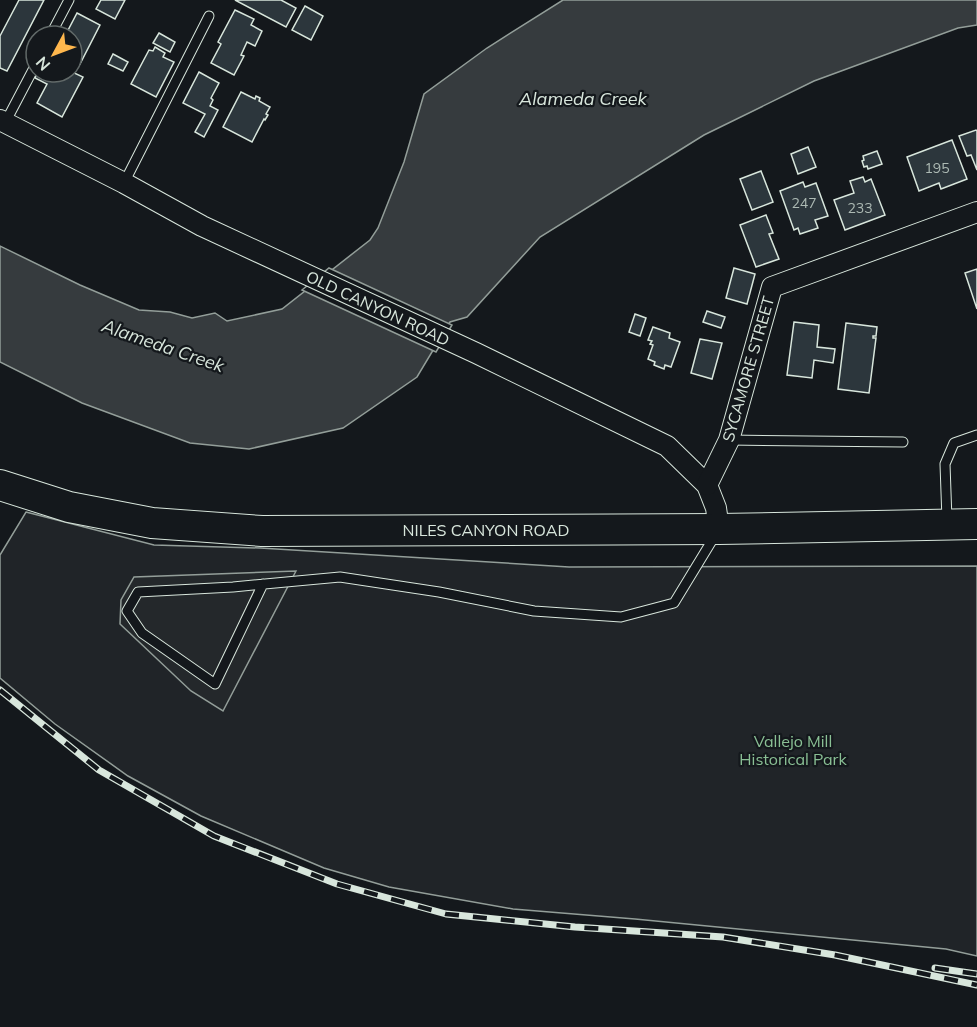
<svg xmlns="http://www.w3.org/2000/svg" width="977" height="1027" viewBox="0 0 977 1027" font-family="Mulish,sans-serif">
<rect width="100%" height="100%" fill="#14181c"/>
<polygon fill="#202428" stroke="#939e99" stroke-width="1.5" points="26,512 154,545 260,548 569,567 977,566 977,956 946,949 635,919 513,909 389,887 324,868 201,816 128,776 55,724 0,678 0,555"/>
<polygon fill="#24282b" stroke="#939e99" stroke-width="1.5" points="296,571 223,711 191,691 120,624 121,600 134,577"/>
<polygon fill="#363b3e" stroke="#939e99" stroke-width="1.5" points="563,0 977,0 977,25 958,28 814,81 704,135 540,237 467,317 450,322 417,377 343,428 249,449 190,443 82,403 0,362 0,246 80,285 139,310 170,312 192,318 215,313 227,321 282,309 370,240 378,228 404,162 424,94 487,48"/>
<polygon fill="#14181c" stroke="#939e99" stroke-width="1.5" points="329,268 452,325 436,352 302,290"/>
<g fill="#2c363c" stroke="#d8e6dc" stroke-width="1.5">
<polygon points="19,0 44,0 7,71 0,68 0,36"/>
<polygon points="101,0 125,0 115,19 96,9"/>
<polygon points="235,0 281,0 296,8 286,27"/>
<polygon points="305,6 323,16 311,40 292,30"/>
<polygon points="235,10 254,19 251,25 262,31 255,46 247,42 241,55 244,56 234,75 211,63 221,44 218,42"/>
<polygon points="77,13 100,25 80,64 72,60 72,36 65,36"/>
<polygon points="159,33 175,42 170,52 153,43"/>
<polygon points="155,47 165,53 163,57 174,62 156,97 131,84 149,50 153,51"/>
<polygon points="113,54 128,62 123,71 108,64"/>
<polygon points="72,65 75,67 72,72 83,77 62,117 37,103 47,84 35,78 38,72 72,72"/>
<polygon points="199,72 219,83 211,98 213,100 210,106 218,110 204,137 195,132 205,114 183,103"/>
<polygon points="241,92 255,99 256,96 260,98 259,101 270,107 266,114 268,115 265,120 264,119 252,142 223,127"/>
<polygon points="976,130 977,131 977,170 971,155 967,156 959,136"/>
<polygon points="952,140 967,179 941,189 939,183 919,191 907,157"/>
<polygon points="808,147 816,167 798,174 791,154"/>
<polygon points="877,151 882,164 868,169 867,166 864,167 862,161 864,160 863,156"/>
<polygon points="761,171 773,202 752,210 740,179"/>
<polygon points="863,177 865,182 871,179 885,215 845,230 834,200 854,193 850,181"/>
<polygon points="803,182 805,187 816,183 828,216 815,220 818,228 800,234 798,228 794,230 780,191"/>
<polygon points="766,215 773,233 769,234 779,259 756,267 740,225"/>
<polygon points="734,268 755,274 747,304 726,298"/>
<polygon points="977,269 977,309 965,273"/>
<polygon points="707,311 725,317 721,328 703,322"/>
<polygon points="635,314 646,318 640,336 629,332"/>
<polygon points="794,322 819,325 817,347 835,349 833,363 814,360 812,378 787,375"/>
<polygon points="846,323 877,327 876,336 873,336 873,338 876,338 869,393 838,389"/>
<polygon points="653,327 670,333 669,338 680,342 671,367 665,365 664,369 654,365 655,362 648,359 653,345 650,344 652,341 648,340"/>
<polygon points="700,339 722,343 712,379 691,373"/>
</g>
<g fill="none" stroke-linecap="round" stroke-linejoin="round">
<g stroke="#d8e6dc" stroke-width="11">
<g id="service">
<polyline points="50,36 69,0"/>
<polyline points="5,123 36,64"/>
<polyline points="124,183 209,16"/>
<polyline points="729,440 903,442"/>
<polyline points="947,520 945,464 954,443 977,435"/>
<polyline points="263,584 215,684 142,633 127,611 138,592 233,587 340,577 439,592 534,611 621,617 674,603 716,534"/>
</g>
</g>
<g stroke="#d8e6dc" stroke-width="22">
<g id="minor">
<polyline points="0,120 124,183 202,226 476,353 667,446 707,485 716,508 719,529"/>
<polyline points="707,485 729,440 772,287 977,212"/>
</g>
</g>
<g stroke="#d8e6dc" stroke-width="32">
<polyline id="primary" points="0,485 69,507 152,523 262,531 719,529 977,524"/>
</g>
<use href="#service" stroke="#14181c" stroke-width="9"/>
<use href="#minor" stroke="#14181c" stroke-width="20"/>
<use href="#primary" stroke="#14181c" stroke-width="30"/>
<g stroke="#d8e6dc" stroke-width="7">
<g id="rail">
<polyline points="0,690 99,770 214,836 337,884 446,914 575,927 723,937 835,955 977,985"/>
<polyline points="935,968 977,974"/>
</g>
</g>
<use href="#rail" stroke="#14181c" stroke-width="4.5" stroke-dasharray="14" stroke-linecap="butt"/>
</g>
<g text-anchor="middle" stroke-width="4.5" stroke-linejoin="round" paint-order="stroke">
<g font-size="14" fill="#adbab4">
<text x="937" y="173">195</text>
<text x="804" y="208">247</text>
<text x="860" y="213">233</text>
</g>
<g font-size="16" fill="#d8e6dc" stroke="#14181c">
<text transform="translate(378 308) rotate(25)" y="6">OLD CANYON ROAD</text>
<text transform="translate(748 369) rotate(-74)" y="6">SYCAMORE STREET</text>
<text x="486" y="536">NILES CANYON ROAD</text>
</g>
<g font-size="16" fill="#8ac095" stroke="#14181c">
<text x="793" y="747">Vallejo Mill<tspan x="793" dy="18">Historical Park</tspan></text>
</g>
<g font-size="18" font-style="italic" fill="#d8e6dc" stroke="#14181c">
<text x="583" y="105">Alameda Creek</text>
<text transform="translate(163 346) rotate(19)" y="6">Alameda Creek</text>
</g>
</g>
<g transform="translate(54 54) rotate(229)"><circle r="28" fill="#14181c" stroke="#626a69" stroke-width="1.5"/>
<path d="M0-4.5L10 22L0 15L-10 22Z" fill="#ffb74d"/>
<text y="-9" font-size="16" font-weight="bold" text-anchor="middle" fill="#d8e6dc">N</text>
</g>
</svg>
